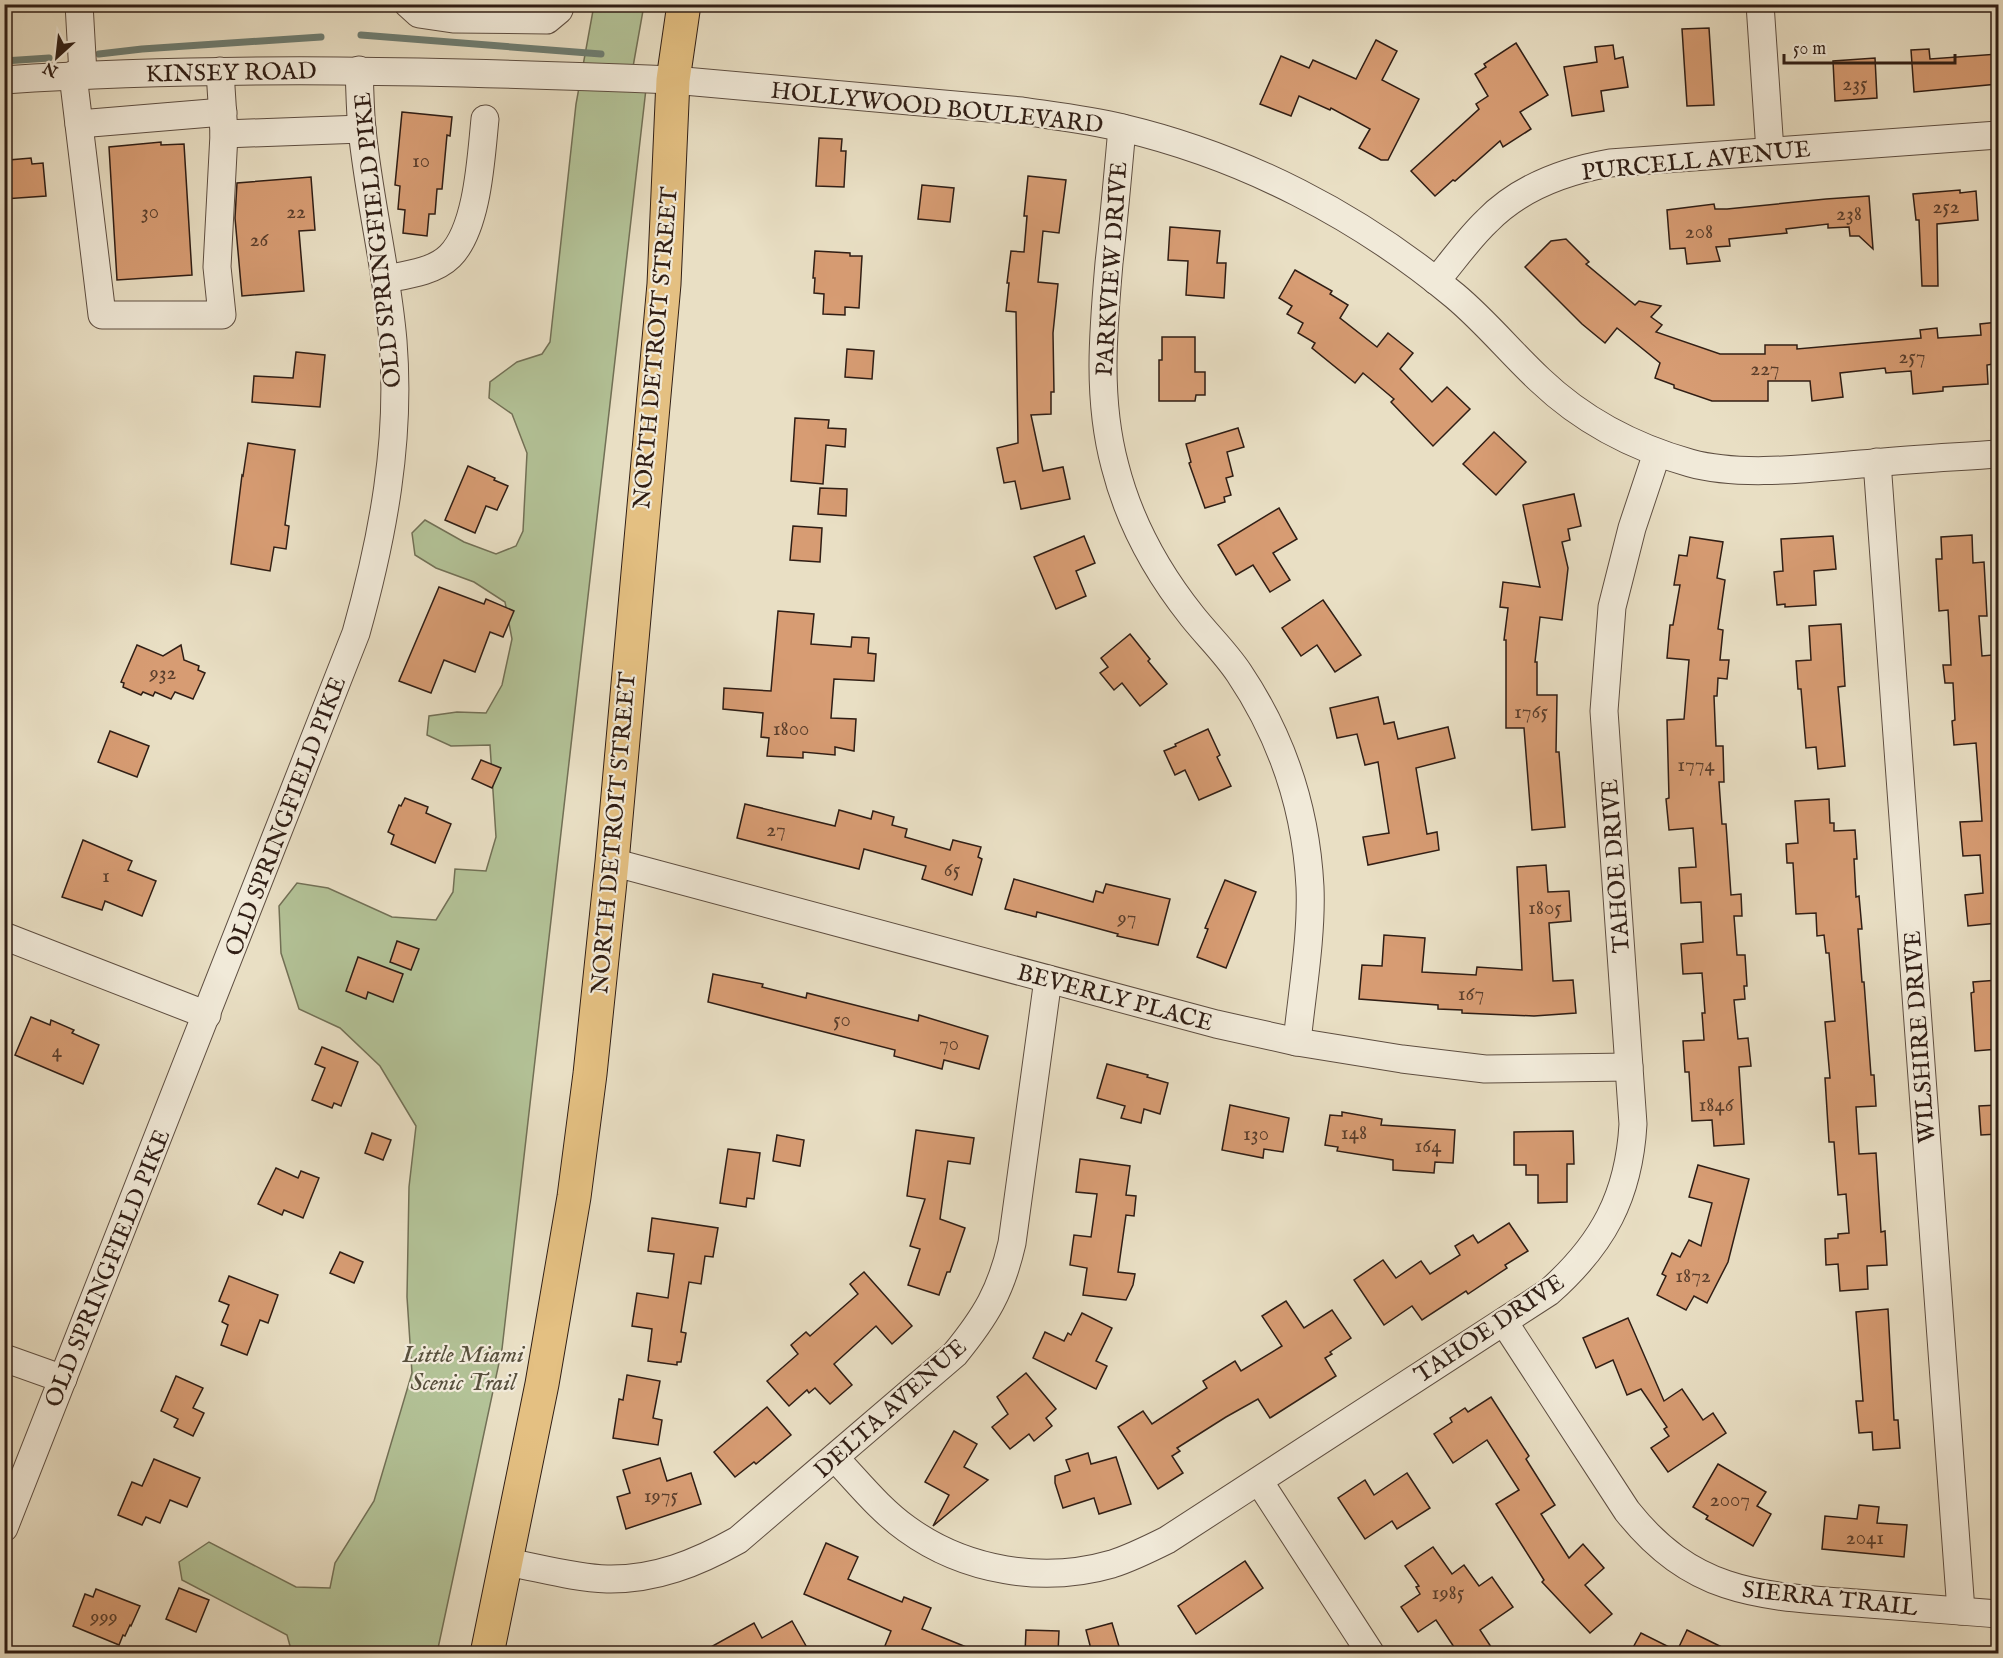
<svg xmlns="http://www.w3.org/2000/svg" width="2003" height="1658" viewBox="0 0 2003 1658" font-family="'IM FELL English',serif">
<rect width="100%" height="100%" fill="#e9dfc4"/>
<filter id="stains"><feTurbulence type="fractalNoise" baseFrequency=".00333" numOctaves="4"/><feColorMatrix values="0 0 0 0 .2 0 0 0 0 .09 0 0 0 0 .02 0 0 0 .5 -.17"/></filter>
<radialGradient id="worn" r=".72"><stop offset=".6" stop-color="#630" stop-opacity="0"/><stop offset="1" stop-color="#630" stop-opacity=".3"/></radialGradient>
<polygon fill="#b3c297" stroke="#727056" stroke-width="1.5" points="594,5 644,5 631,78 647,80 502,1349 437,1653 292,1653 287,1635 182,1580 179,1562 209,1542 296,1587 330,1588 335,1563 374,1501 412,1373 407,1297 409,1187 416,1126 380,1066 340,1028 299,1009 281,953 279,906 297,883 328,888 392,917 436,920 453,892 455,869 486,871 496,837 490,745 451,746 427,735 429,716 457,712 486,713 502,685 512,639 505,602 474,582 436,568 415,555 412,533 425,520 464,542 496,554 516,546 523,531 527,453 512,414 489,398 490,382 517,362 542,354 550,342 576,104"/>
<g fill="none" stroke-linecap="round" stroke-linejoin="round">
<g stroke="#6e7d72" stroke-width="7">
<polyline points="361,35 601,54"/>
<polyline points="99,54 142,49 321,37"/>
<polyline points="4,61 49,58"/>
</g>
</g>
<g fill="#d79c73" stroke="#301e15" stroke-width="1.5">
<polygon points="1709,28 1714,105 1687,106 1682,29"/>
<polygon points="1376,40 1397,51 1382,80 1419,99 1388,160 1381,160 1359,148 1370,129 1331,108 1330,110 1299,96 1291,116 1260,104 1281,56 1309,68 1313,60 1356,79"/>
<polygon points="1516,43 1548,95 1520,112 1531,129 1503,147 1500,141 1455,181 1453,180 1435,196 1411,171 1479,109 1476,104 1488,96 1475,74 1486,67 1484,64"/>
<polygon points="1613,45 1615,59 1623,57 1628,87 1601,91 1604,111 1572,116 1564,67 1597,62 1595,47"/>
<polygon points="1929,49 1930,59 1998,54 1998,84 1914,92 1911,50"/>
<polygon points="1875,58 1877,98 1835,101 1833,61"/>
<polygon points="402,112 452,117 450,136 447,135 442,189 437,189 435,214 429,214 427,236 403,233 405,210 398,209 400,186 395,185"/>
<polygon points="819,138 842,139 841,151 846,151 844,187 816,186"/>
<polygon points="161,142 161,145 184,144 192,275 117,280 109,147"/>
<polygon points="31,158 32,164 43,163 46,196 4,199 4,166 10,165 9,160"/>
<polygon points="1028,176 1066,180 1059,233 1043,231 1038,282 1058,284 1053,333 1054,392 1051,392 1051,414 1031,415 1043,471 1063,467 1070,499 1021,509 1015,481 1004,483 997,448 1018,443 1016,312 1006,311 1009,283 1007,283 1011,251 1024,252 1027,216 1024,216"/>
<polygon points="311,177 315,230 299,231 304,291 242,296 235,218 237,183"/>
<polygon points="922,185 954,188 950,222 918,219"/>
<polygon points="1960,190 1960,193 1976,191 1978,220 1937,224 1938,286 1922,286 1919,220 1916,220 1913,194"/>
<polygon points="1869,196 1873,249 1859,236 1850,236 1849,227 1828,228 1828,224 1786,229 1787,233 1729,239 1730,246 1716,247 1720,261 1687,264 1685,248 1670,249 1667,210 1714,204 1715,209 1727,209 1826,199"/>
<polygon points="1170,227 1220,231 1217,263 1226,263 1224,298 1186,295 1188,261 1168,260"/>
<polygon points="1566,239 1589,262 1586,264 1635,305 1639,301 1661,306 1651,317 1662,325 1656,332 1720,354 1765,354 1765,345 1797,345 1797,349 1921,338 1920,330 1937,328 1938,338 1981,335 1980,324 1998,322 1998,363 1987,365 1988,384 1943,387 1943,391 1913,394 1911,371 1886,373 1885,368 1840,373 1843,397 1812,401 1810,381 1768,381 1768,401 1712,401 1674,388 1674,385 1655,378 1660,363 1617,328 1605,343 1582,324 1525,267 1551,241"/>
<polygon points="815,251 850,253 850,256 862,256 859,308 845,307 845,315 823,314 824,294 814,293 815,278 813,278"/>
<polygon points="1295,270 1332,291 1330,294 1348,305 1340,318 1377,347 1388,333 1413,353 1400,369 1432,402 1447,387 1470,409 1433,446 1391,402 1394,399 1363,373 1355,383 1312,348 1315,343 1298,333 1303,323 1287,314 1292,306 1279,298"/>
<polygon points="1162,337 1195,337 1195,372 1205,372 1205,395 1196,395 1195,401 1159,401 1159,360 1162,360"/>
<polygon points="847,349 874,351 872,379 845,377"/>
<polygon points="296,352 325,355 320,407 252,402 254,376 293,378"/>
<polygon points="795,418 829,420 828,428 846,429 845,447 826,445 823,484 791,481"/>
<polygon points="1238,428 1244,447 1227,452 1233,476 1226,478 1231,495 1224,497 1225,502 1205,508 1189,463 1191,462 1186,444"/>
<polygon points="1494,432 1526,462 1496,495 1463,464"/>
<polygon points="248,443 295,450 285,525 289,526 286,549 274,547 270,571 231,564 242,475 243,476"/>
<polygon points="468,466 495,478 494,480 508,486 497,510 486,506 475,533 445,520"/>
<polygon points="820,488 847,489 846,516 818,514"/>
<polygon points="1574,494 1581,526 1568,529 1570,540 1562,542 1568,568 1562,620 1540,617 1535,662 1537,662 1537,695 1557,695 1556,752 1559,752 1565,827 1532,830 1524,728 1506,728 1506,640 1504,640 1508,608 1500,607 1503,582 1540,587 1523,505"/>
<polygon points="1279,508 1297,539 1273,553 1290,580 1270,592 1253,565 1236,575 1218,545"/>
<polygon points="793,526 822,528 820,562 790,560"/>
<polygon points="1972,535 1973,563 1984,562 1987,616 1979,616 1982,656 1992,655 1994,674 1998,673 1998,923 1968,926 1965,895 1983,893 1980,855 1963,856 1960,822 1982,821 1976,743 1954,745 1952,721 1955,720 1953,683 1945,683 1943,665 1951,665 1948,610 1939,611 1936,559 1942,559 1941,537"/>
<polygon points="1084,536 1095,563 1076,571 1086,596 1056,609 1034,557"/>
<polygon points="1833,536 1836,569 1814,571 1816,605 1785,607 1785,604 1777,605 1774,572 1783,571 1781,539"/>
<polygon points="1690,537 1723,542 1717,578 1725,580 1718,629 1723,630 1720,660 1729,660 1727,679 1718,678 1717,696 1714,696 1716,746 1723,746 1724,782 1719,782 1722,824 1726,824 1731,895 1741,894 1742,916 1734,916 1737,955 1745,955 1747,986 1744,986 1745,999 1734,1000 1738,1039 1748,1038 1751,1066 1739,1067 1744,1144 1714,1146 1712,1120 1692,1121 1689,1072 1685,1072 1683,1041 1704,1040 1702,1013 1705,1013 1702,973 1683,974 1681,944 1703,942 1701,902 1681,903 1679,868 1696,867 1693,828 1669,830 1666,799 1669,798 1667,720 1684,719 1689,660 1667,658 1670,625 1673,625 1680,585 1674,585 1679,555 1687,556"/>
<polygon points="439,587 484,604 486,599 514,611 503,637 490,632 475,672 444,660 431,693 399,681"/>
<polygon points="1323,600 1361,655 1335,672 1317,645 1301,656 1282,628"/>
<polygon points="778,611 814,614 811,644 851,647 852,637 869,638 868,653 876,654 874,681 834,679 831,718 856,719 854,751 835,747 835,755 803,752 803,758 767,756 769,738 761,737 763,713 723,709 724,688 771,691"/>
<polygon points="1841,624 1845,686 1838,687 1845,766 1818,769 1816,747 1806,748 1801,689 1798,689 1796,661 1811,660 1809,626"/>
<polygon points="1130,634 1150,659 1148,661 1167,684 1140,706 1122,683 1114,690 1100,673 1108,667 1101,658"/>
<polygon points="137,645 163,656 181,645 184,660 199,666 198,670 205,673 193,699 175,692 171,699 155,692 153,696 143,692 141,695 123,687 124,683 121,682"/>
<polygon points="1378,697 1384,724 1394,722 1398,739 1448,727 1455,758 1416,768 1427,834 1437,832 1439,850 1368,865 1363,837 1389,833 1378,762 1365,765 1357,734 1337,738 1330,708"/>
<polygon points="1208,729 1220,755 1217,757 1231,786 1199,800 1185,770 1175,775 1164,751 1176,746 1175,744"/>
<polygon points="110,731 149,746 137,777 98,762"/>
<polygon points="481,760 501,768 492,788 472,779"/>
<polygon points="405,798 428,807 426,813 451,824 435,863 391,844 394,835 388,832 399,805 401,806"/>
<polygon points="1829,799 1830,823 1834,823 1834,831 1855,830 1857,859 1854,859 1856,897 1859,896 1862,929 1858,929 1862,982 1864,982 1871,1075 1874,1075 1876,1106 1856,1107 1859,1154 1876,1153 1881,1232 1885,1231 1887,1265 1867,1266 1868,1289 1840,1291 1838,1264 1826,1265 1825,1239 1838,1238 1838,1234 1849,1233 1846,1194 1838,1195 1834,1142 1829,1142 1825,1078 1830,1078 1825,1022 1835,1021 1829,953 1826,953 1824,935 1817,936 1816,913 1796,914 1793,863 1787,863 1786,844 1798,843 1795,801"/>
<polygon points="745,804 835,826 839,810 871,819 873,811 894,817 892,825 907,829 905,837 950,850 953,840 981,847 978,857 982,859 972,895 922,879 926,866 864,849 859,869 737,838"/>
<polygon points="83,840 132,861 128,870 156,881 142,916 105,901 102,910 62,897"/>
<polygon points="1546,865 1548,892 1569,891 1571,921 1549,923 1553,981 1573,980 1576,1013 1534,1016 1462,1013 1462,1010 1438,1009 1438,1005 1359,999 1362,965 1382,966 1384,935 1425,938 1422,972 1476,975 1477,967 1522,970 1517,867"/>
<polygon points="1014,879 1093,902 1096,891 1103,893 1106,884 1170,899 1158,945 1117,936 1118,934 1037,912 1036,917 1005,909"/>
<polygon points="1225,880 1256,892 1226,968 1197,957 1208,929 1205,928"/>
<polygon points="397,941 419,949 411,970 390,962"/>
<polygon points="358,957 403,974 393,1002 368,992 366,999 346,991"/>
<polygon points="713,974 763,984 762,987 806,998 807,993 918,1021 919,1015 988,1036 979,1069 944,1060 942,1069 894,1056 895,1050 708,1002"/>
<polygon points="1998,980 1998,1049 1975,1051 1971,993 1974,992 1973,982"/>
<polygon points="31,1017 50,1025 51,1020 74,1030 72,1033 99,1045 83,1084 15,1055"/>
<polygon points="322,1047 358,1062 341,1106 334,1103 332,1108 312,1100 325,1068 315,1064"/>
<polygon points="1107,1064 1148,1075 1147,1077 1168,1083 1160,1114 1144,1109 1141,1123 1121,1118 1125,1106 1097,1098"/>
<polygon points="1230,1105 1289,1118 1283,1152 1264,1149 1263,1158 1222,1150"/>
<polygon points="1998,1105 1998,1134 1981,1135 1979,1106"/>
<polygon points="1342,1112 1382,1119 1381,1125 1455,1130 1453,1163 1435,1162 1434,1173 1393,1170 1393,1160 1337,1151 1338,1147 1325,1145 1330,1115 1342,1116"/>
<polygon points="916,1130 974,1138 970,1164 948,1161 940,1219 965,1228 950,1272 947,1272 939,1295 908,1285 920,1249 910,1246 925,1199 907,1196"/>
<polygon points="1573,1131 1574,1164 1567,1164 1567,1202 1538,1203 1538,1175 1526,1175 1526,1165 1514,1165 1514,1132"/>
<polygon points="372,1133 391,1140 383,1160 365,1153"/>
<polygon points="777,1135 804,1140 800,1166 773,1161"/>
<polygon points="728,1149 760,1153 754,1199 747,1198 746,1207 720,1203"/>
<polygon points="1080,1159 1130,1166 1126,1195 1136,1196 1134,1216 1126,1215 1118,1272 1135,1274 1133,1285 1126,1300 1083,1295 1087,1268 1070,1265 1074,1235 1091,1237 1097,1194 1076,1192"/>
<polygon points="1698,1165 1749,1179 1728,1262 1707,1303 1694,1296 1686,1310 1657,1295 1666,1276 1662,1274 1672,1253 1680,1257 1689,1240 1701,1246 1712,1203 1689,1197"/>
<polygon points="276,1168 298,1178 301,1171 319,1178 303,1218 284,1210 282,1215 258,1204"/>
<polygon points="652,1218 718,1228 713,1257 705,1256 701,1284 689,1282 681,1332 686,1333 681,1362 677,1362 677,1365 648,1361 652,1329 632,1326 637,1293 668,1298 674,1254 648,1251"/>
<polygon points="1509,1223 1528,1251 1505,1265 1507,1268 1468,1294 1466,1291 1422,1320 1412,1306 1384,1325 1354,1280 1383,1260 1396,1278 1421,1261 1430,1274 1460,1255 1455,1246 1473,1235 1478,1243"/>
<polygon points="340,1252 363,1262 354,1283 330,1273"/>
<polygon points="864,1272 912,1326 892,1344 876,1326 834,1364 852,1385 830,1404 815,1388 809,1393 807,1390 789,1406 767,1381 798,1354 791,1345 806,1332 810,1336 858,1294 850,1284"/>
<polygon points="229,1276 278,1295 268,1323 260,1320 247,1355 221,1345 228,1325 222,1322 229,1305 219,1301"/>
<polygon points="1286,1301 1304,1328 1332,1310 1351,1338 1330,1352 1332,1354 1325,1358 1336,1376 1270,1418 1258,1399 1226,1417 1177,1448 1180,1451 1172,1456 1183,1473 1158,1489 1118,1427 1143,1411 1152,1424 1207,1388 1203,1381 1235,1361 1241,1371 1282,1346 1262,1316"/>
<polygon points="1888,1309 1894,1420 1898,1420 1900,1448 1873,1450 1872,1432 1859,1433 1856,1401 1863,1401 1856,1312"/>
<polygon points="1082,1313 1112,1328 1096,1361 1107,1366 1096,1389 1033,1358 1045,1332 1064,1341 1068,1333 1071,1335"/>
<polygon points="1628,1318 1664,1401 1682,1389 1703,1420 1713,1413 1726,1433 1668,1472 1651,1448 1669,1436 1664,1429 1667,1427 1641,1389 1627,1395 1613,1360 1596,1368 1583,1338"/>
<polygon points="1026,1373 1056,1409 1046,1418 1052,1426 1034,1441 1029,1434 1010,1449 992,1427 1008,1414 997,1397"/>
<polygon points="627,1375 660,1381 653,1418 662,1420 658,1445 613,1438 619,1399 623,1400"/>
<polygon points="176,1376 203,1388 193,1408 204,1413 193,1436 174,1427 178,1419 161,1411"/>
<polygon points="1491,1397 1529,1456 1526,1459 1555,1505 1541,1514 1569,1558 1583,1544 1604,1568 1585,1585 1612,1614 1590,1633 1542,1582 1544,1580 1496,1504 1519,1490 1487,1440 1453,1463 1434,1434 1452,1422 1450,1418 1465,1408 1468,1412"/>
<polygon points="767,1407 791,1435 756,1464 754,1462 735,1477 714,1452"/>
<polygon points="954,1431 977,1444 964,1467 988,1480 933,1526 949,1495 925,1482"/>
<polygon points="1088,1453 1091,1464 1116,1457 1131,1504 1099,1514 1094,1498 1063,1508 1055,1483 1055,1476 1070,1471 1066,1460"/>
<polygon points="660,1458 667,1481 691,1473 701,1504 626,1529 617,1497 630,1493 623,1470"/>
<polygon points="154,1459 200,1478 187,1507 170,1500 160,1523 146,1517 142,1525 118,1515 132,1482 142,1486"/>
<polygon points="1718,1464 1766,1492 1757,1506 1771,1514 1753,1546 1706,1519 1708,1516 1693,1507"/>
<polygon points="1407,1473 1430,1508 1397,1529 1392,1521 1365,1539 1338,1498 1365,1480 1374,1495"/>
<polygon points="1859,1505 1879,1507 1877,1523 1907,1525 1904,1557 1822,1549 1825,1516 1857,1519"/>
<polygon points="826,1543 858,1557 848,1579 902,1602 904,1597 931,1608 922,1629 981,1653 882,1653 891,1631 804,1594"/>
<polygon points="1433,1547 1452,1574 1464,1565 1479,1586 1492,1577 1513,1607 1480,1630 1495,1653 1458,1653 1436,1620 1418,1632 1401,1607 1420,1594 1416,1587 1419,1586 1405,1566"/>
<polygon points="1245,1561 1263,1588 1196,1634 1178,1606"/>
<polygon points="179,1588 209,1600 196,1632 166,1619"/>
<polygon points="96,1589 140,1606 131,1626 130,1625 125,1636 123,1635 119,1645 73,1626 85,1594 93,1597"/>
<polygon points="792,1621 810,1653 700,1653 754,1623 762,1638"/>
<polygon points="1112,1623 1121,1653 1092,1653 1086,1630"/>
<polygon points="1026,1630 1059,1631 1058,1653 1025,1653"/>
<polygon points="1687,1630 1734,1653 1630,1653 1641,1633 1677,1651"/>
</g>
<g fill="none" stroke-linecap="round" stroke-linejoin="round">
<g stroke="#5e4e41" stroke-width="29">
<g id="minor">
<polyline points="79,4 83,74"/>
<polyline points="408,4 419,14 453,19 547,20 559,10 561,4"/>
<polyline points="1760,4 1770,151"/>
<polyline points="73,75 102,315 222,315 217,267 224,134 220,71"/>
<path d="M4,80C227,65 450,71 673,80L1022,111C1056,116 1090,120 1123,128C1245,157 1359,216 1455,296C1486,322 1511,353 1540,380C1583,421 1633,447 1690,463C1744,478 1818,467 1874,463C1915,459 1957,457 1998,454"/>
<polyline points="79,124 223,112"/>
<path d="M1122,128C1118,173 1114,218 1109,263C1103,332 1097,399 1115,466C1129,521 1157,572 1192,616C1207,635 1225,652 1239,673C1282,737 1306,809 1310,887C1312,935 1302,993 1297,1042"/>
<polyline points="224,134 362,129"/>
<path d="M385,279C406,275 434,272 450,256C478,228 481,157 485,119"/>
<path d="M1436,281C1453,261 1468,239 1487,221C1520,187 1565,171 1610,163L1998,135"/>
<polyline points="1877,462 1961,1611"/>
<polyline points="612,862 1216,1024 1297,1042 1402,1059 1485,1069 1629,1067"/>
<polyline points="4,936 207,1015"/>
<path d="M1504,1322L1627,1511C1693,1594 1759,1596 1856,1603C1904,1607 1951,1610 1998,1614"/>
<polyline points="4,1358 63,1379"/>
<path d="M835,1458C858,1482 879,1509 907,1529C965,1571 1043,1584 1112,1564C1131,1558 1149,1549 1167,1540L1549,1292C1603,1244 1629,1196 1633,1124L1604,711L1612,607L1632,528L1657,453"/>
<polyline points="1259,1481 1371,1654"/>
<path d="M4,1528L356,633C383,537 401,440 393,341C387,270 369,200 362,129C360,110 360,90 359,70"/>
<path d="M507,1562C540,1568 574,1578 607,1579C655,1580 697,1563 738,1540L955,1354C986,1316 1001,1291 1012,1243L1048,979"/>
</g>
</g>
<g stroke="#301e15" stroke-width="35">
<polyline id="highway" points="487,1654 542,1384 574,1197 590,1074 612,862 664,284 673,80 684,4"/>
</g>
<use href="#minor" stroke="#f1ead9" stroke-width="27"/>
<use href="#highway" stroke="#e4c082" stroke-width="33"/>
</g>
<g text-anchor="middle" stroke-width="4.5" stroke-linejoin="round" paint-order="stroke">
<g font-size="21" fill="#5a3e2c">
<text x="1855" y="90">235</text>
<text x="421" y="167">10</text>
<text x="1946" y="213">252</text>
<text x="150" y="218">30</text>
<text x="296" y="218">22</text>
<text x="1849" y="220">238</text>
<text x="1699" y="238">208</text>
<text x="259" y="246">26</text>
<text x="1912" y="363">257</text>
<text x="1765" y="375">227</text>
<text x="163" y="679">932</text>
<text x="1531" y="718">1765</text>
<text x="791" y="735">1800</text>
<text x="1696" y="771">1774</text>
<text x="776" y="836">27</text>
<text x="952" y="876">65</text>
<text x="106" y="882">1</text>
<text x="1545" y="914">1805</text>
<text x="1127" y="924">97</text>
<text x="1471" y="1000">167</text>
<text x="842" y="1026">50</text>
<text x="949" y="1050">70</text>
<text x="57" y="1057">4</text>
<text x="1716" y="1111">1846</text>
<text x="1354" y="1139">148</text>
<text x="1256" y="1140">130</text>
<text x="1428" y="1152">164</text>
<text x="1693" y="1282">1872</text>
<text x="661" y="1502">1975</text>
<text x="1730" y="1506">2007</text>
<text x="1865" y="1544">2041</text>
<text x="1448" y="1599">1985</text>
<text x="104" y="1623">999</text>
</g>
<g font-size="24" fill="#301e15" stroke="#f1ead9">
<text transform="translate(231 72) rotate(-1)" y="8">KINSEY ROAD</text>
<text transform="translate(937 107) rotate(6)" y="8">HOLLYWOOD BOULEVARD</text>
<text transform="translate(1696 160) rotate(-6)" y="8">PURCELL AVENUE</text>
<text transform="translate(377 240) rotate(-96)" y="8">OLD SPRINGFIELD PIKE</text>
<text transform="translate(1111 269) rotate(-86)" y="8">PARKVIEW DRIVE</text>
<text transform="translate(655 348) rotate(-85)" y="8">NORTH DETROIT STREET</text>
<text transform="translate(285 816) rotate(-69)" y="8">OLD SPRINGFIELD PIKE</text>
<text transform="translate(613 833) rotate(-85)" y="8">NORTH DETROIT STREET</text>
<text transform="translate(1615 866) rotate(-94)" y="8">TAHOE DRIVE</text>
<text transform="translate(1115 997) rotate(15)" y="8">BEVERLY PLACE</text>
<text transform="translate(1919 1037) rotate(-94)" y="8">WILSHIRE DRIVE</text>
<text transform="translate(107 1268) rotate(-68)" y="8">OLD SPRINGFIELD PIKE</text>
<text transform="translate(1489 1328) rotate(-34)" y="8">TAHOE DRIVE</text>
<text transform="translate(890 1408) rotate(-42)" y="8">DELTA AVENUE</text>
<text transform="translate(1830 1598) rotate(6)" y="8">SIERRA TRAIL</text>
</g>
<g font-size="24" font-style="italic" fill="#574f3c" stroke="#f1ead9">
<text x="463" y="1362">Little Miami<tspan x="463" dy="28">Scenic Trail</tspan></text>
</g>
</g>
<rect width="2003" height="1658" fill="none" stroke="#e9dfc4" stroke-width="24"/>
<rect x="6" y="6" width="1991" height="1646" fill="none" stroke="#301e15" stroke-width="3"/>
<rect x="12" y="12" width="1979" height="1634" fill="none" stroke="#301e15" stroke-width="1.5"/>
<g transform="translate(57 57) rotate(207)" stroke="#f1ead9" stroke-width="4.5" paint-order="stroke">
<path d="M0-4.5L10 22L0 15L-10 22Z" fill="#301e15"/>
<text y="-9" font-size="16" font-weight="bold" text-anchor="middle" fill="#301e15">N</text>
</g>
<path d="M1784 54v9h171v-9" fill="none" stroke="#301e15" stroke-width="3"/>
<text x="1793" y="54" font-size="18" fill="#301e15" stroke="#f1ead9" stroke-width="4.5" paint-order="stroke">50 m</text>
<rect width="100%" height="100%" filter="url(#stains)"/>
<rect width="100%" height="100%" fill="url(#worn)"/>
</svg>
